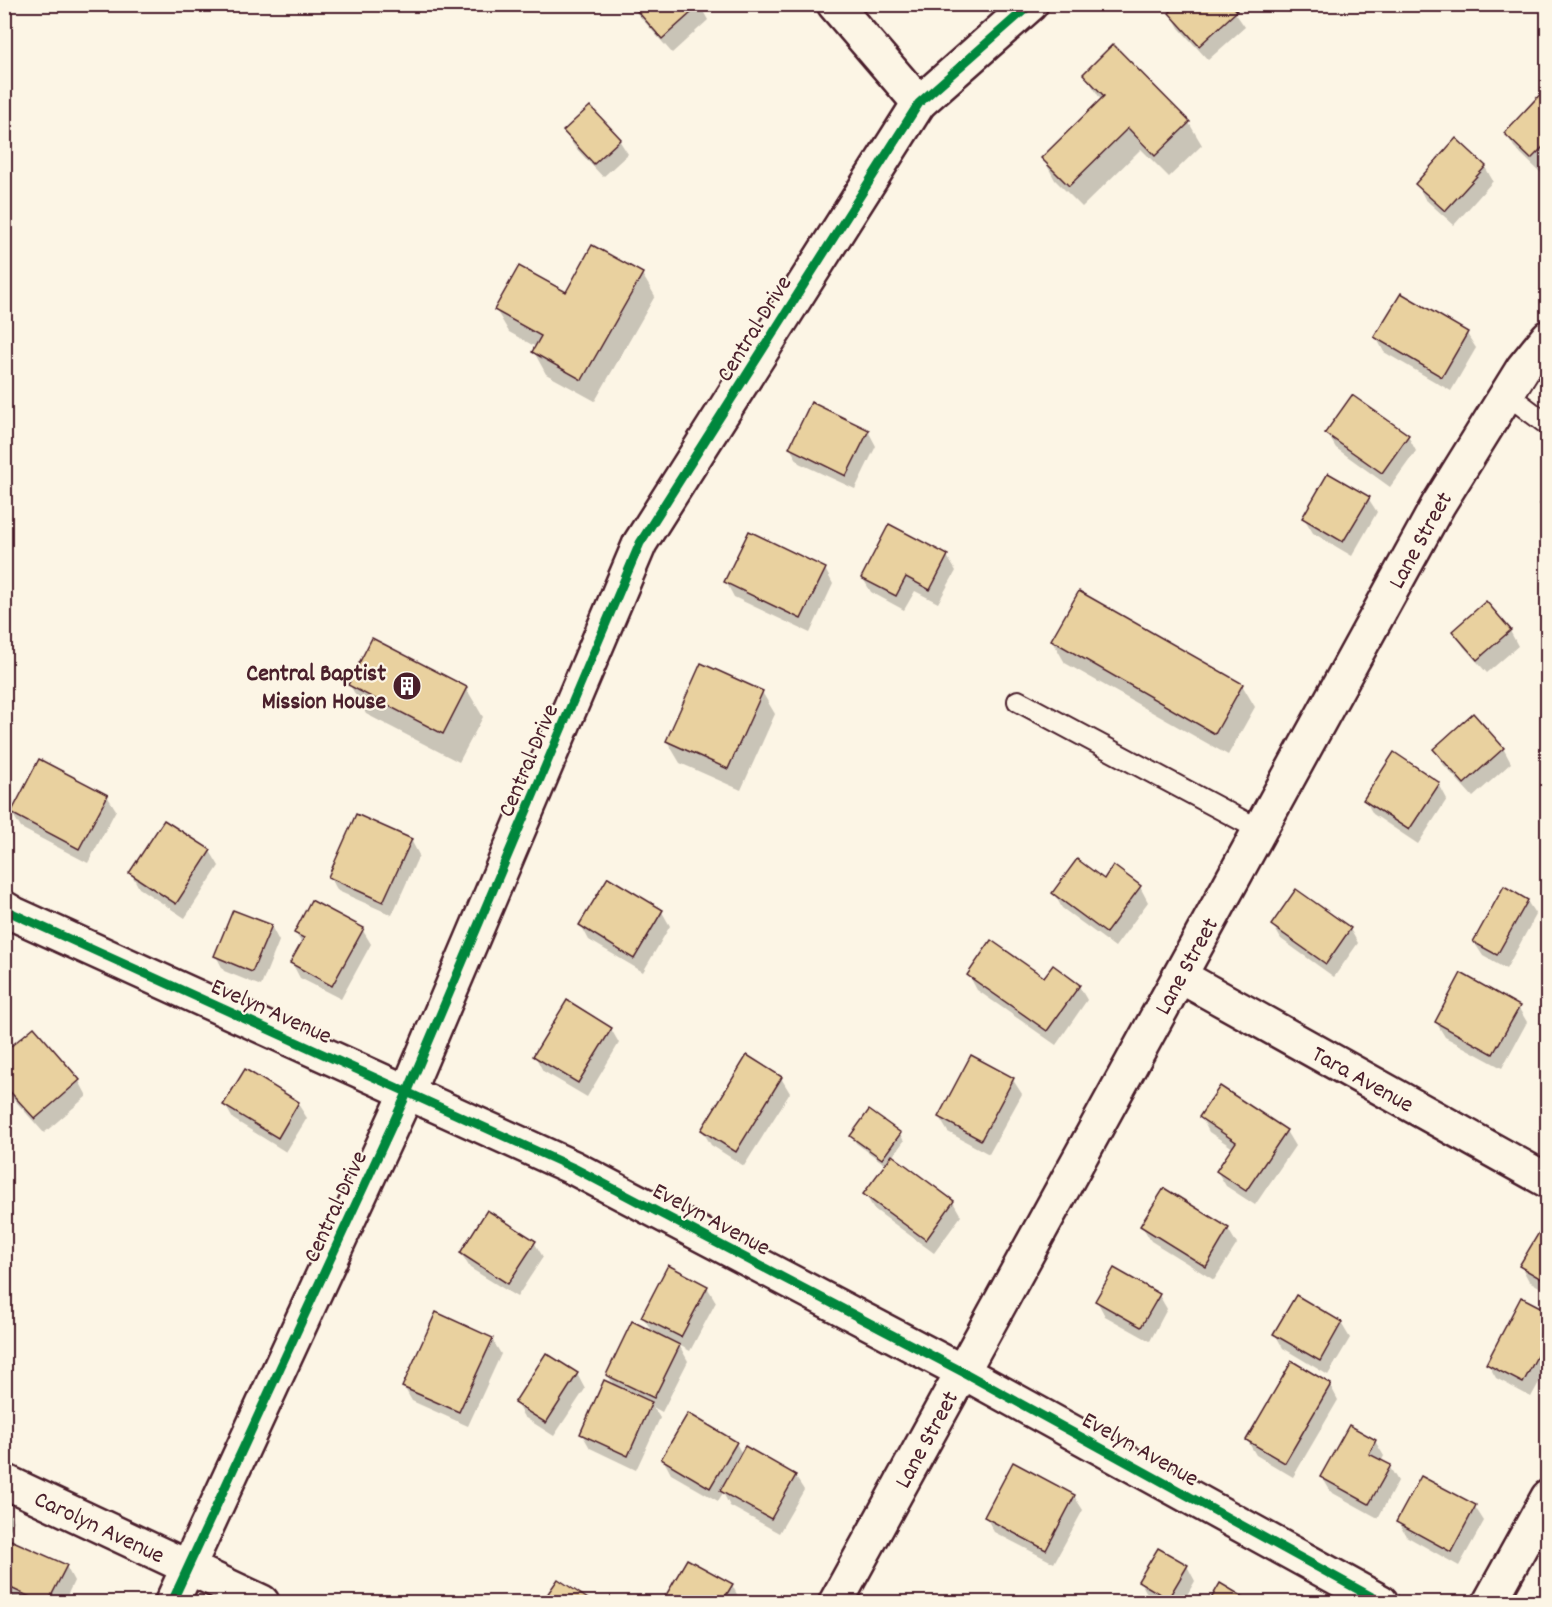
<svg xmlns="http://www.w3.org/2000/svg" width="1552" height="1607" viewBox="0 0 1552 1607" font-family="Dekko,sans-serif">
<rect width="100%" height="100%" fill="#fcf5e5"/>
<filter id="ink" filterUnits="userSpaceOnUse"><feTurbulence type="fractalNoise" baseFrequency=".0167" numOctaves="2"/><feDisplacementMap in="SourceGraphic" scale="12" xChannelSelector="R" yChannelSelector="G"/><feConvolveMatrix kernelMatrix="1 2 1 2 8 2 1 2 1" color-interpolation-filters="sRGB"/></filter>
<g filter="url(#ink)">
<g fill="#0003">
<polygon points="629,4 699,4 708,20 672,53"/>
<polygon points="1229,4 1245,27 1208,60 1179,28 1171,13"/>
<polygon points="1113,47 1189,123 1202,145 1169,177 1141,149 1082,207 1055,180 1043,158 1101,100 1085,74"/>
<polygon points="1548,89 1548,165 1541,173 1514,147 1506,133"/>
<polygon points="565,131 619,140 628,154 603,177 574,146"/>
<polygon points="1485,167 1493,181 1454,225 1425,199 1417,184"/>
<polygon points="642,274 655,296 595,401 546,374 534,352 536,347 509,332 496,310 566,294"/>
<polygon points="1401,295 1467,334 1476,348 1451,391 1384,352 1376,337"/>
<polygon points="868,431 876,446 855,489 799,463 790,448"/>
<polygon points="1327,433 1408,436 1416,451 1390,487 1336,448"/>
<polygon points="1368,498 1377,512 1352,556 1313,533 1304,518"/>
<polygon points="947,556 956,571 938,603 915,591 904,610 871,592 862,577"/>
<polygon points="825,569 833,584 810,633 734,597 726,582"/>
<polygon points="1486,603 1510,631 1518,646 1487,673 1463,646 1454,631"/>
<polygon points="1052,640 1242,685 1255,707 1228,755 1065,663"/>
<polygon points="350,685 466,688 483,717 459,762 366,714"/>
<polygon points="762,692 775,714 741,790 680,763 667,741"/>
<polygon points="1503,748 1511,763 1473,797 1443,764 1435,750"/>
<polygon points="1439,784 1447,799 1418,844 1373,814 1365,800"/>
<polygon points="107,796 116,810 88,863 21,828 12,813"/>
<polygon points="164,822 210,851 219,866 185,918 139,888 131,873"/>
<polygon points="411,840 419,855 392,915 338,891 330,877"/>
<polygon points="1104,881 1140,887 1148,902 1115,947 1062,908 1054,893"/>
<polygon points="1527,901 1536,915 1506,969 1483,956 1474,942"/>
<polygon points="662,912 670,926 643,972 589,940 581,925"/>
<polygon points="1273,925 1350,929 1358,943 1334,977 1281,939"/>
<polygon points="271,926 279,941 261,986 224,971 216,956"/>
<polygon points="362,929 371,944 341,999 300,978 292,963 302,944 295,932"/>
<polygon points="969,975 1044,979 1079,986 1087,1000 1056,1045 977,990"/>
<polygon points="1518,1007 1527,1022 1502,1068 1445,1037 1436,1022"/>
<polygon points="611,1029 619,1043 587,1097 543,1071 535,1056"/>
<polygon points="4,1054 79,1081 87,1096 44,1133 4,1088"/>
<polygon points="747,1057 781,1078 790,1093 744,1166 711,1145 702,1130"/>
<polygon points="245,1071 298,1104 307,1118 286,1152 233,1119 225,1105"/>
<polygon points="1013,1080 1022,1094 989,1154 948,1132 939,1117"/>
<polygon points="870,1112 900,1134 904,1141 892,1157 953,1202 961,1216 934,1253 874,1209 865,1194 886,1165 856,1143 852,1136"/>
<polygon points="1201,1117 1286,1131 1295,1146 1255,1205 1226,1186 1217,1171 1233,1148 1209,1132"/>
<polygon points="1165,1190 1228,1229 1237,1244 1214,1280 1151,1241 1142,1226"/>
<polygon points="1548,1228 1548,1292 1529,1281 1521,1266"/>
<polygon points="534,1242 543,1257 517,1297 470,1268 461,1253"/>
<polygon points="707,1287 716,1302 690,1351 679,1345 688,1361 662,1412 653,1407 660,1418 636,1470 590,1448 582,1434 615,1387 608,1375 653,1333 643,1317"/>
<polygon points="1159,1295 1167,1309 1150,1341 1105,1316 1097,1301"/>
<polygon points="1296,1297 1341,1323 1350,1338 1328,1375 1283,1348 1275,1334"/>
<polygon points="1548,1312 1548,1366 1531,1397 1496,1378 1488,1364"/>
<polygon points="492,1339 501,1354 468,1426 412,1401 404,1387"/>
<polygon points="577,1374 585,1389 554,1436 524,1417 516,1403"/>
<polygon points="1330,1385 1338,1400 1293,1477 1256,1455 1247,1440"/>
<polygon points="1375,1441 1384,1456 1381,1462 1389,1466 1398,1481 1378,1518 1331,1492 1322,1477"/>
<polygon points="736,1443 742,1454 795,1476 804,1490 779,1533 730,1506 723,1493 718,1501 671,1474 663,1459"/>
<polygon points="1074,1496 1083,1510 1054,1563 994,1532 986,1517"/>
<polygon points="4,1506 14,1521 6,1539 66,1566 74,1581 64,1602 20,1602 4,1595"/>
<polygon points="1475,1507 1484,1521 1459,1566 1406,1536 1398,1522"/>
<polygon points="688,1561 732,1585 740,1600 739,1602 664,1602"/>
<polygon points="1187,1566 1195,1581 1183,1602 1160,1602 1148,1595 1140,1581"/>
<polygon points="558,1581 590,1602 544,1602"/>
<polygon points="1221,1585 1249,1602 1211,1602"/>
</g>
<g fill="#e9d19f" stroke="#4a1f2b" stroke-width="1.5">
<polygon points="631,4 701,4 662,39"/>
<polygon points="1178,4 1231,4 1237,11 1199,46 1169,13"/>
<polygon points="1113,44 1190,122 1155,156 1128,128 1069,186 1041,158 1104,96 1083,74"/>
<polygon points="1548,86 1548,142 1531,159 1504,133"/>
<polygon points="590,106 621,139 594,164 563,131"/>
<polygon points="1456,138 1486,166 1445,211 1415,184"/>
<polygon points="592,245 643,273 582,380 532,352 541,336 494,310 519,266 566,292"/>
<polygon points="1401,293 1468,332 1442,377 1374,337"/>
<polygon points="1352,395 1409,435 1382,473 1325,433"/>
<polygon points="811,402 869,430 846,476 789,448"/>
<polygon points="1328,473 1370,497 1343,542 1302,518"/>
<polygon points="1548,495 1548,510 1540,504"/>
<polygon points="889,524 948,555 930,590 906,577 896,596 861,578"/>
<polygon points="749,531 826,568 801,619 724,582"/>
<polygon points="1079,591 1243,684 1215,734 1051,640"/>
<polygon points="1486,601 1511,630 1477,660 1452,631"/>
<polygon points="372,638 467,687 443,734 348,685"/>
<polygon points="701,663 763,691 728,769 666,741"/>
<polygon points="1473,713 1504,748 1464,784 1433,749"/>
<polygon points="1394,752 1440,783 1409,830 1363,800"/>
<polygon points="39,759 108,795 79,849 11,813"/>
<polygon points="356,814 412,839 383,902 328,877"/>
<polygon points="164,820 211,850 176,904 129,873"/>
<polygon points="1077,859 1104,879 1113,865 1141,886 1106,933 1052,893"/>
<polygon points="608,877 663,910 634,959 579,925"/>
<polygon points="1504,886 1528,900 1497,955 1473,942"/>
<polygon points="1296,889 1351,928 1326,964 1271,925"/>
<polygon points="311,900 364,928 332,986 290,963 304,938 294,933"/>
<polygon points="233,910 272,925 252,972 214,956"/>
<polygon points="991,940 1044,977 1053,965 1080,985 1047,1031 967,975"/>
<polygon points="1461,973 1520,1006 1493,1054 1435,1022"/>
<polygon points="567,1000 612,1028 578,1083 533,1056"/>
<polygon points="34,1027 80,1080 35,1119 4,1085 4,1052"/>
<polygon points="747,1055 782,1077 736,1152 701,1130"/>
<polygon points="971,1055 1014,1078 981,1140 938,1117"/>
<polygon points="245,1069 299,1102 278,1138 223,1105"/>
<polygon points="1220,1086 1287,1130 1246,1191 1216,1171 1236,1142 1199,1117"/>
<polygon points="869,1110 901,1133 882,1159 850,1136"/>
<polygon points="892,1155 954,1201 926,1240 863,1194"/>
<polygon points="1164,1188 1229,1228 1206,1267 1140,1226"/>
<polygon points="487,1210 536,1241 508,1284 460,1253"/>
<polygon points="1544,1224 1548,1227 1548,1283 1519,1266"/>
<polygon points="668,1265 708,1286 681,1337 641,1317"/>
<polygon points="1114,1268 1160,1294 1141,1327 1095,1301"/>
<polygon points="1296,1295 1342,1322 1320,1361 1273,1334"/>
<polygon points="1521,1297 1548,1311 1548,1335 1523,1383 1486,1364"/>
<polygon points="436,1312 493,1338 459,1412 402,1387"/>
<polygon points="632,1321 680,1345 654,1398 606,1375"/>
<polygon points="546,1353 578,1373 546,1423 514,1403"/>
<polygon points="1292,1361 1331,1384 1285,1463 1246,1440"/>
<polygon points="604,1380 652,1402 628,1456 580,1434"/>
<polygon points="688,1413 737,1442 710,1488 661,1459"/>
<polygon points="1349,1425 1376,1440 1369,1454 1391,1465 1369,1504 1320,1477"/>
<polygon points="745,1446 796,1475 771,1519 720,1491"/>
<polygon points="1013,1462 1075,1495 1046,1550 984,1517"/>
<polygon points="1421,1476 1476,1505 1451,1552 1396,1522"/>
<polygon points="4,1537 67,1565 48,1602 41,1602 4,1585"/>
<polygon points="1158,1548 1188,1565 1168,1599 1138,1581"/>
<polygon points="687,1559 733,1584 722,1602 662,1602"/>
<polygon points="558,1579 591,1601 590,1602 542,1602"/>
<polygon points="1220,1583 1252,1602 1209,1602"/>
</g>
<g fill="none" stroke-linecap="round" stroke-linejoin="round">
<g stroke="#4a1f2b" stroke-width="24">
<g id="service">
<polyline points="1507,394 1548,425"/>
<polyline points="1018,701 1260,830"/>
</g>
</g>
<g stroke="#4a1f2b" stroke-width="38">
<g id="minor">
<polyline points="834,4 919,103"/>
<polyline points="4,908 14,914 574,1168 963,1372 1381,1602"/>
<path id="s1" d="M1180,976L1548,1181"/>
<path id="s2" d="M4,1481L262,1602"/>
<polyline points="172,1602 407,1093 640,543 919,103 1031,4"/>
<polyline points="1490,1602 1548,1497"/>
</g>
</g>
<g stroke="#4a1f2b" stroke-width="38">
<g id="secondary">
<path id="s3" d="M836,1602L1438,505L1523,368L1548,337"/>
</g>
</g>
<use href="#service" stroke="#fcf5e5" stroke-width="20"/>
<use href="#minor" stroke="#fcf5e5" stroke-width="33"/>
<use href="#secondary" stroke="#fcf5e5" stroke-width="33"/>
<g stroke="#fcf5e5" stroke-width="13">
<g id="cycleway">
<polyline points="4,908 14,914 574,1168 963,1372 1381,1602"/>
<polyline points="172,1602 407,1093 640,543 919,103 1031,4"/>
</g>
</g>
<use href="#cycleway" stroke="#00873e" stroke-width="9"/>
</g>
</g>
<defs>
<g id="building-disc" transform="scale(1.5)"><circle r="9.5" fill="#4a1f2b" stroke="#fcf5e5"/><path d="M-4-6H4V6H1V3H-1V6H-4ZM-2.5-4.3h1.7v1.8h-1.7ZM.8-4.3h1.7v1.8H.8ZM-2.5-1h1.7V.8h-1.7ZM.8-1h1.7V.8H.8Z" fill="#fff"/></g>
</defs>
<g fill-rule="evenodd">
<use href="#building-disc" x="407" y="686"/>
</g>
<g text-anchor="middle" stroke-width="4.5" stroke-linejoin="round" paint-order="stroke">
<g font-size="24" fill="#4a1f2b" stroke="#fcf5e5">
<text transform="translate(753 328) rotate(-58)" y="8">Central Drive</text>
<text dy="8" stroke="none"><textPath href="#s3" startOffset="1212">Lane Street</textPath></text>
<text transform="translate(527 760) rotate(-67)" y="8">Central Drive</text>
<text dy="8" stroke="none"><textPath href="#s3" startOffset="726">Lane Street</textPath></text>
<text transform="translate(272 1010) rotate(24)" y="8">Evelyn Avenue</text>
<text dy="8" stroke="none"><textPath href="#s1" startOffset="210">Tara Avenue</textPath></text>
<text transform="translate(334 1206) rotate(-65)" y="8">Central Drive</text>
<text transform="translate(712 1218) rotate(28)" y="8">Evelyn Avenue</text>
<text dy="8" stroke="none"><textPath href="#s3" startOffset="186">Lane Street</textPath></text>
<text transform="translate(1141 1448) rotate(29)" y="8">Evelyn Avenue</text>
<text dy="8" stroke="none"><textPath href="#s2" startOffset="106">Carolyn Avenue</textPath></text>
</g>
<g font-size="24" font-weight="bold" fill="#4a1f2b" stroke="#fcf5e5" text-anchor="end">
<text x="386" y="680">Central Baptist<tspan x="386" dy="28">Mission House</tspan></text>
</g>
</g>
<rect width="1552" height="1607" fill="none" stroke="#fcf5e5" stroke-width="24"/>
<rect x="12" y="12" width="1528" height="1583" fill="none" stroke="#4a1f2b" stroke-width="2" filter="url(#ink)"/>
</svg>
